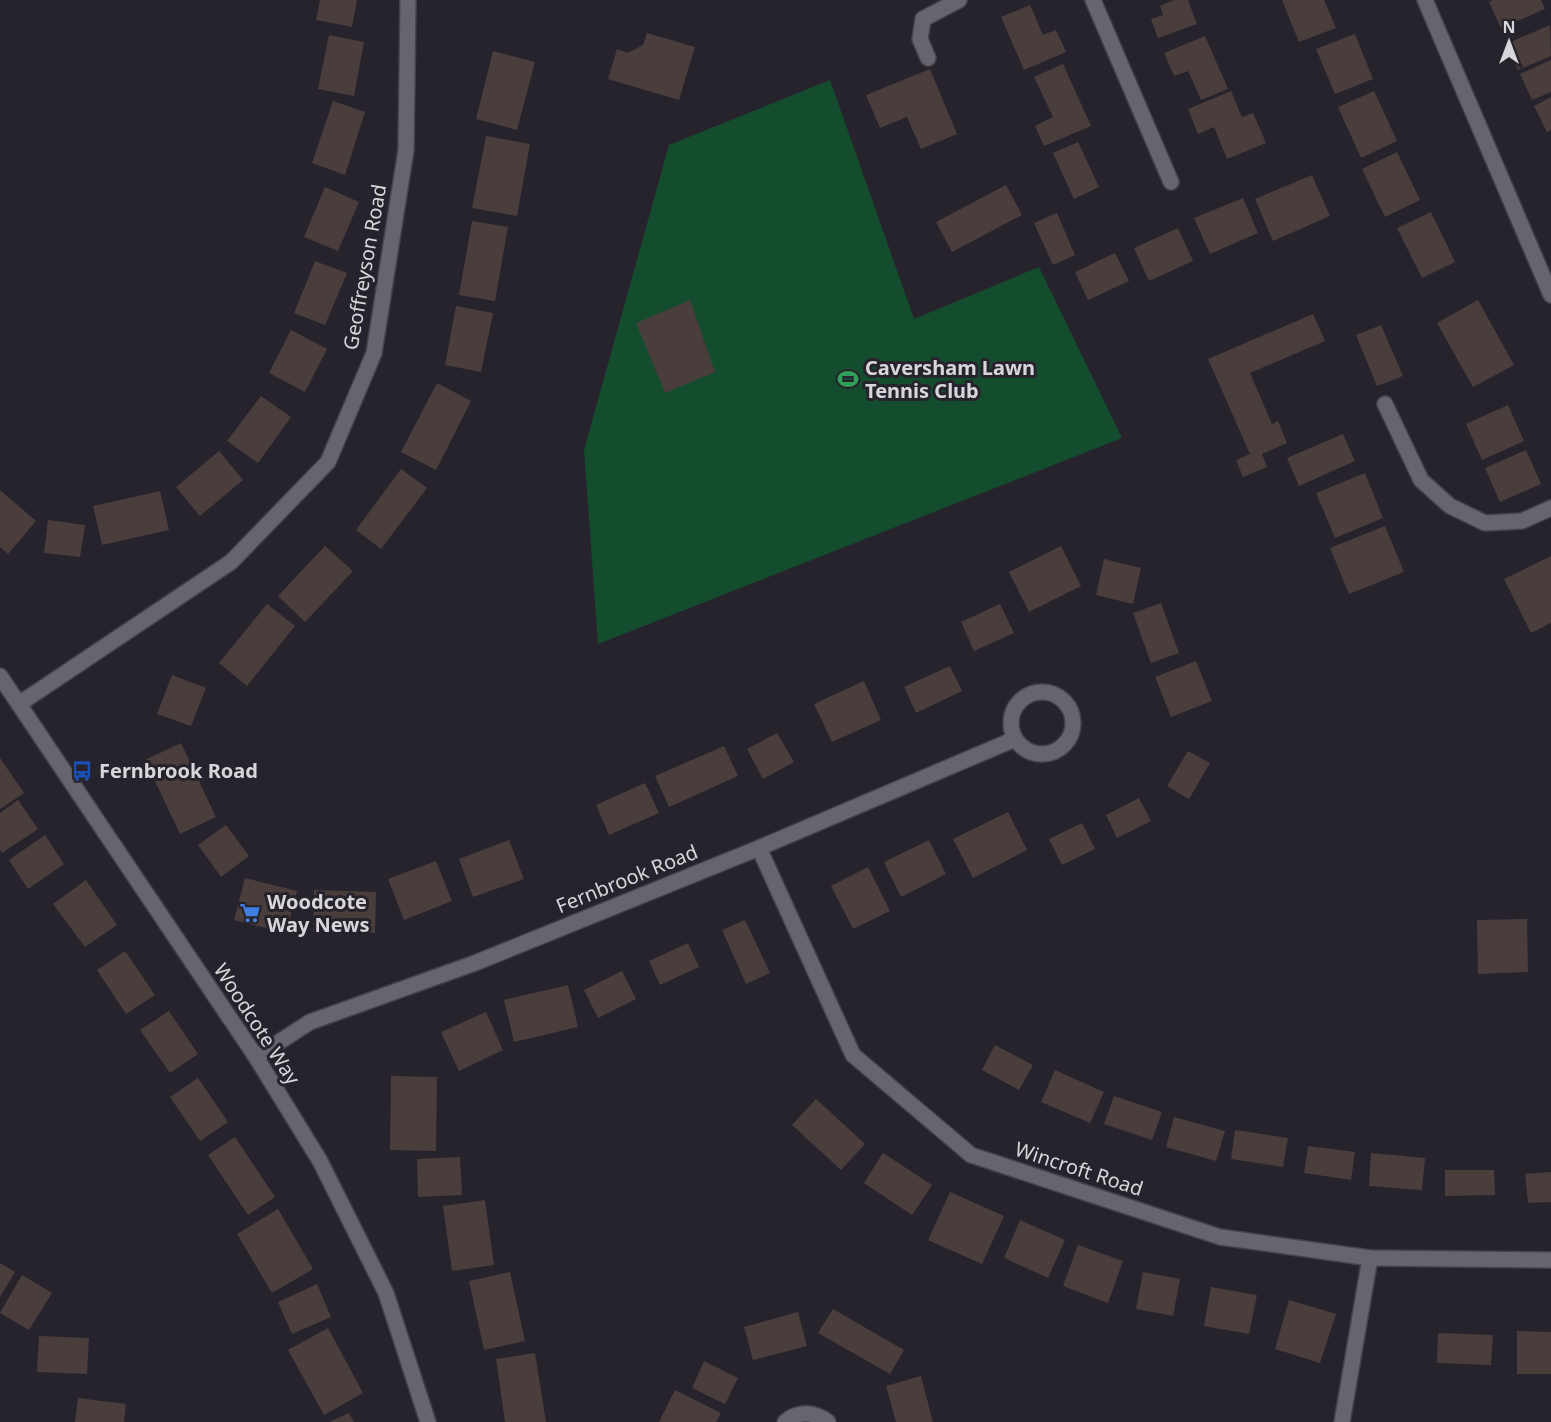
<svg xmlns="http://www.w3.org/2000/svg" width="1551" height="1422" viewBox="0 0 1551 1422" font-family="'Noto Sans',sans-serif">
<rect width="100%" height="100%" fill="#27232c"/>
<polygon fill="#144d2e" points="830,80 914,319 1039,267 1122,438 598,644 584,450 669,145"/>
<g fill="#493e3b">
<polygon points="320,0 357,0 352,27 316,20"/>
<polygon points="1174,0 1188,0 1197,24 1158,38 1151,19 1163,15 1160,6"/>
<polygon points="1282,0 1324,0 1336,28 1299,42"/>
<polygon points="1493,0 1541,0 1545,9 1501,28 1489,2"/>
<polygon points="1030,5 1043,35 1056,30 1066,52 1024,70 1001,17"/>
<polygon points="1550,25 1551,56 1518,70 1506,44"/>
<polygon points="647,33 695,47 679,100 608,79 617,49 628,53 643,45"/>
<polygon points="1355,34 1373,79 1335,94 1316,49"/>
<polygon points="329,35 364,42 354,96 318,89"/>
<polygon points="1205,36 1228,89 1201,100 1188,71 1174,76 1164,53"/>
<polygon points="493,51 535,62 517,130 476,119"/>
<polygon points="1551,60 1551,92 1532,100 1520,74"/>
<polygon points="1063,64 1091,126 1044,146 1035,126 1053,117 1034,77"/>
<polygon points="930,69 957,134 921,149 907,117 880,128 866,95"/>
<polygon points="1231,91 1242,117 1253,113 1266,143 1227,159 1214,127 1198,134 1188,109"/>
<polygon points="1374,91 1397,141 1361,158 1338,107"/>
<polygon points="1551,97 1551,130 1547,132 1534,106"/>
<polygon points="333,101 365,112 345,175 312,163"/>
<polygon points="486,136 530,144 517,216 472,208"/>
<polygon points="1078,142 1099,187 1074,199 1053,153"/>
<polygon points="1397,152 1420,200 1385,217 1362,169"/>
<polygon points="1312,175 1330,216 1273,241 1255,199"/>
<polygon points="1006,185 1022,215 952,252 936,222"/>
<polygon points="325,187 359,202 338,251 304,237"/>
<polygon points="1243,198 1258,233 1210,254 1194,218"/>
<polygon points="1431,212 1455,262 1422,278 1397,228"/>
<polygon points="1057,213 1075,255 1053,265 1034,223"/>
<polygon points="472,221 508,227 495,301 459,295"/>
<polygon points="1178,228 1193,261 1149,281 1134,248"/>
<polygon points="1115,253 1129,281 1088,300 1075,272"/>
<polygon points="315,261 347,273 325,325 294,313"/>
<polygon points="690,300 715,372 665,393 636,323"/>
<polygon points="1478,300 1514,365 1473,387 1437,323"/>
<polygon points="456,306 493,313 481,372 445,365"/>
<polygon points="1313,314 1325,341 1250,373 1272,424 1278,421 1287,443 1262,454 1267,467 1243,477 1236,460 1250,454 1208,359"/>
<polygon points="1381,325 1403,376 1377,386 1356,335"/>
<polygon points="291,330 327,349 305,392 269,373"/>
<polygon points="437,383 471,401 436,470 401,452"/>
<polygon points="261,396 291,417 258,463 227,441"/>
<polygon points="1508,405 1524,441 1482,460 1466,424"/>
<polygon points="1343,434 1355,461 1299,486 1287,458"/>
<polygon points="1526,450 1541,484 1500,502 1485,468"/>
<polygon points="219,451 243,480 200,516 176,487"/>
<polygon points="401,469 427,488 381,549 356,530"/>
<polygon points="1365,473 1383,518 1335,538 1316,493"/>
<polygon points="0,490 36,521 8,554 0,547"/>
<polygon points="160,491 169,530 102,545 93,506"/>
<polygon points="48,520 85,525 80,557 44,553"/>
<polygon points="1385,526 1404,572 1349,594 1330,548"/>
<polygon points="325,546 353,571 305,622 278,596"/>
<polygon points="1061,546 1081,586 1029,612 1009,572"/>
<polygon points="1551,556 1551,623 1531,633 1504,579"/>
<polygon points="1104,559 1141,568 1133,604 1096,595"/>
<polygon points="1161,603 1179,653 1151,663 1133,613"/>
<polygon points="267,604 295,626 247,686 219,663"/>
<polygon points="1000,604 1014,633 974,651 961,622"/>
<polygon points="1196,661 1212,701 1171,717 1155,677"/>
<polygon points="950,666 962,691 916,713 904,687"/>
<polygon points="172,675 206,688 191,726 157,714"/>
<polygon points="864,681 881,720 832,742 814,704"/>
<polygon points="777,733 794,762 763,779 747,749"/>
<polygon points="181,743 216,817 180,834 145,760"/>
<polygon points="724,746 738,776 669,807 655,776"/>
<polygon points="1188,751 1210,763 1189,799 1167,786"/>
<polygon points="0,758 24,793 0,809"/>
<polygon points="645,783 659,813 609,835 596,805"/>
<polygon points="1139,798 1151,821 1117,838 1106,815"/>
<polygon points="18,800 38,829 2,853 0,850 0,813"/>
<polygon points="1008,812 1027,850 973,878 953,839"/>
<polygon points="1082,823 1095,849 1062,865 1049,839"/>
<polygon points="226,825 249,856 221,877 198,845"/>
<polygon points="45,835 64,864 28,889 9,860"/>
<polygon points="509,840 524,879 473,897 459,859"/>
<polygon points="929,840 946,874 901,897 884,862"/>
<polygon points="436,861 452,901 404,920 388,879"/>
<polygon points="868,867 890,911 853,929 831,886"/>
<polygon points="245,878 297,891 286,933 234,920"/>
<polygon points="86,880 117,925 85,947 53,904"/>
<polygon points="314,890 376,892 375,933 313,932"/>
<polygon points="1527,919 1528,972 1478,974 1477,920"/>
<polygon points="745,920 770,973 746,984 722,930"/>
<polygon points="688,943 699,967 660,985 649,961"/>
<polygon points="125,951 155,995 126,1014 97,970"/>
<polygon points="622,971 636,999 598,1018 584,990"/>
<polygon points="568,985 578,1027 514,1042 504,1000"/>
<polygon points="169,1011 198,1054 170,1073 140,1030"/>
<polygon points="486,1012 503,1050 459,1071 441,1032"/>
<polygon points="995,1045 1033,1065 1019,1090 982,1070"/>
<polygon points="1055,1070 1104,1092 1090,1123 1041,1102"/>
<polygon points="391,1076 437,1077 436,1151 390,1150"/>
<polygon points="198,1078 228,1122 200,1141 170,1097"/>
<polygon points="1114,1096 1162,1112 1152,1140 1104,1124"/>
<polygon points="816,1099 865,1144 841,1170 792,1125"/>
<polygon points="1174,1117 1225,1131 1216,1161 1166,1147"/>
<polygon points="1235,1130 1288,1138 1283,1167 1231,1159"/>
<polygon points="235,1137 275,1197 248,1215 208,1155"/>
<polygon points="1308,1146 1355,1152 1351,1180 1304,1173"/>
<polygon points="883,1153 932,1185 912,1215 864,1183"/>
<polygon points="1371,1153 1425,1158 1422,1190 1369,1186"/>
<polygon points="460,1157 462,1195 418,1197 417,1159"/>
<polygon points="1445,1170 1494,1170 1495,1195 1445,1196"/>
<polygon points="1551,1172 1551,1202 1528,1203 1525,1174"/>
<polygon points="950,1192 1004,1216 982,1264 928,1240"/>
<polygon points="485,1200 494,1265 452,1271 443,1206"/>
<polygon points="278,1209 313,1269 272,1293 237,1234"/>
<polygon points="1020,1220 1065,1240 1048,1278 1004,1258"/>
<polygon points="1078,1245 1123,1261 1108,1303 1063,1286"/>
<polygon points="0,1263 15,1272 0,1297"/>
<polygon points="510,1272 525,1341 484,1350 469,1281"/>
<polygon points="1143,1272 1180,1279 1173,1316 1136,1309"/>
<polygon points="22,1275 52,1293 29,1330 0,1313"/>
<polygon points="317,1284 331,1317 292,1334 278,1302"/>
<polygon points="1211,1287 1257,1295 1249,1334 1204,1326"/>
<polygon points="1289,1300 1336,1314 1320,1363 1275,1349"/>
<polygon points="833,1309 904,1350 890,1374 818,1333"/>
<polygon points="798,1312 807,1346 753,1360 744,1327"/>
<polygon points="328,1328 363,1393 324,1415 288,1350"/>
<polygon points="1517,1331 1551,1332 1551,1374 1517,1374"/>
<polygon points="1438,1333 1493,1335 1491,1365 1437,1363"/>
<polygon points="39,1336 89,1338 87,1374 37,1372"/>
<polygon points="535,1353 546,1422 505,1422 496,1359"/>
<polygon points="704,1361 738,1378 725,1404 692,1388"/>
<polygon points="921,1376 933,1422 896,1422 886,1386"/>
<polygon points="675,1390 721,1413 716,1422 659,1422"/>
<polygon points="78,1398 126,1404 124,1422 75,1422"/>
<polygon points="349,1413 354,1422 329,1422"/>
</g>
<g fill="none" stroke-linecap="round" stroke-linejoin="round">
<g stroke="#444148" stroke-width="18">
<g id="minor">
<polyline points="1093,0 1171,182"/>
<polyline points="1425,0 1551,295"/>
<polyline points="928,58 920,39 923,19 959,0"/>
<polyline points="1385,404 1421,480 1450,506 1485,523 1522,521 1551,508"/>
<polyline points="0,676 256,1057 320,1161 386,1293 428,1422"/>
<circle cx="1042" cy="723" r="31"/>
<polyline points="19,704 231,562 328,462 374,353 406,150 408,0"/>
<polyline points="759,848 853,1055 971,1155 1220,1237 1370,1258 1551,1260"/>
<polyline points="256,1057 310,1022 475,963 759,848 1015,739"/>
<path d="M785,1422C798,1410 815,1412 828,1422"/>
<polyline points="1342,1422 1370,1258"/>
</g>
</g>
<use href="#minor" stroke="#68646e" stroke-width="15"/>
</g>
<defs>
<g id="stadium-bare" transform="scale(1.62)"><path d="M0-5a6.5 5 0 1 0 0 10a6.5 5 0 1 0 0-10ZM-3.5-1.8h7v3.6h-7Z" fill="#2e9e5b" stroke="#27232c" stroke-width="2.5" paint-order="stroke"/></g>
<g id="bus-bare" transform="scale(1.62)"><path d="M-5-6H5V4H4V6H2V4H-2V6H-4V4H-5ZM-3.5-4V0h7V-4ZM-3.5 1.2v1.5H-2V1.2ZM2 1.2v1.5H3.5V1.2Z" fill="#1a4fb4" stroke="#27232c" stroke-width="2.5" paint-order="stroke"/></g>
<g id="supermarket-bare" transform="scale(1.62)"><path d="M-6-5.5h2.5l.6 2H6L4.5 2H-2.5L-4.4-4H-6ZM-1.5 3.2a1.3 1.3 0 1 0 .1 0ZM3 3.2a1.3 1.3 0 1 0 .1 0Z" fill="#3f7fe0" stroke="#27232c" stroke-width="2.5" paint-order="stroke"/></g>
</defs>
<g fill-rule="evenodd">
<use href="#stadium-bare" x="848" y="379"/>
<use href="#bus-bare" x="82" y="771"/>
<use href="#supermarket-bare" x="250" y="913"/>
</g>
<g text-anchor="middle" stroke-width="6" stroke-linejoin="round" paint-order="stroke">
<g font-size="20" fill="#d8d6db" stroke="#27232c">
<text transform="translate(365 267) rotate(-80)" y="7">Geoffreyson Road</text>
<text transform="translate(627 879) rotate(-22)" y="7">Fernbrook Road</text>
<text transform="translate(257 1024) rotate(57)" y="7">Woodcote Way</text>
<text transform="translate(1079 1169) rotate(18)" y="7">Wincroft Road</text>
</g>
<g font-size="20" font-weight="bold" fill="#d8d6db" stroke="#27232c" text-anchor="start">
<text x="865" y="375">Caversham Lawn<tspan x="865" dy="23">Tennis Club</tspan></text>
<text x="99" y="778">Fernbrook Road</text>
<text x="267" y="909">Woodcote<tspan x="267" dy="23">Way News</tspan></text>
</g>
</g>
<g transform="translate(1509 42)" stroke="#27232c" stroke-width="4.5" paint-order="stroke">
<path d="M0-4.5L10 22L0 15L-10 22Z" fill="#d8d6db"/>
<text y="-9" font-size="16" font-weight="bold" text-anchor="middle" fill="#d8d6db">N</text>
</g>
</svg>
